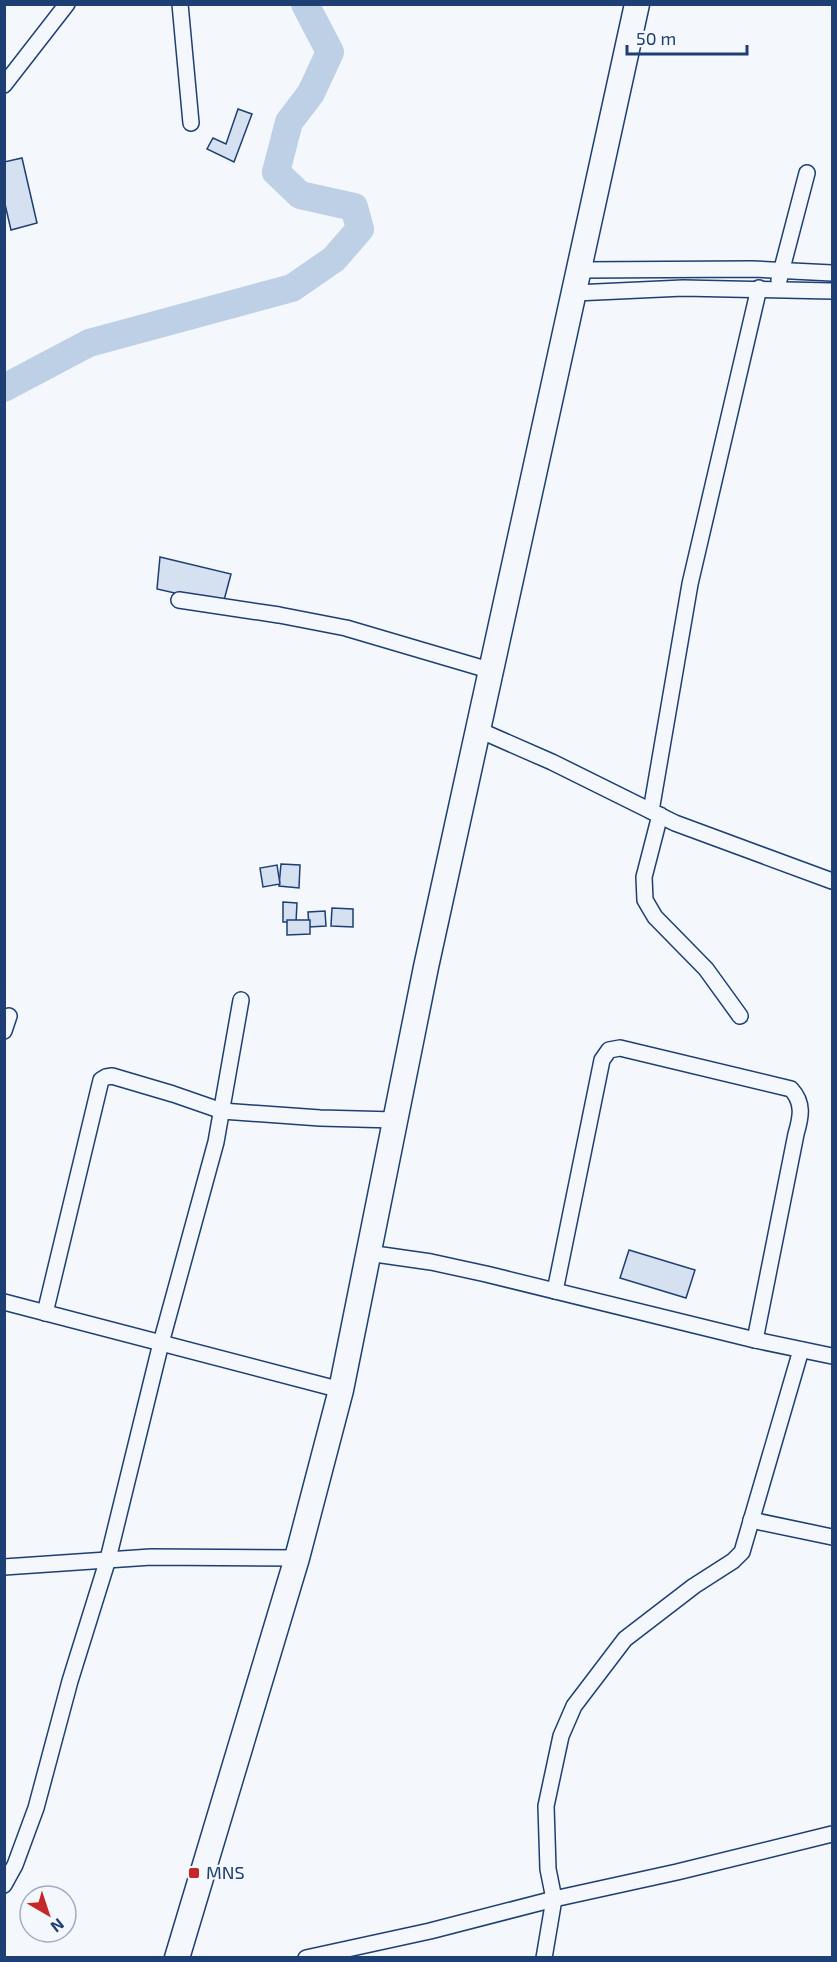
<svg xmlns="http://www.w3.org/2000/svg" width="837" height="1962" viewBox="0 0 837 1962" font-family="'Exo 2',sans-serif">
<rect width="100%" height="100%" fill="#f4f7fb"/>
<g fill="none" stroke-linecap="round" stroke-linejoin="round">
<polyline stroke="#bed0e5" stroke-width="28" points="4,388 89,343 292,288 334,259 360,229 354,207 300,195 276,172 289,122 311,93 330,52 305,4"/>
</g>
<g fill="#d5e0f0" stroke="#1d3f73" stroke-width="1.5">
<polygon points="238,109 252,114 234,162 207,149 213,138 226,144"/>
<polygon points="22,158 37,223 11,230 4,200 4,162"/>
<polygon points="160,557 231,574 223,604 157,589"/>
<polygon points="281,864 300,865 299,888 279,886"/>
<polygon points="277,865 280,884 263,887 260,868"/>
<polygon points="283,902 297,903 296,922 283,922"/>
<polygon points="332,908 353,909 353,927 331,926"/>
<polygon points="325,911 326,926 309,927 308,912"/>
<polygon points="287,920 310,920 310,934 287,935"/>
<polygon points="629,1250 695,1270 686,1298 620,1278"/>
</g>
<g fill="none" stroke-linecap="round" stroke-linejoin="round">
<g stroke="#1d3f73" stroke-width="18">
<g id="minor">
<polyline points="180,4 191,123"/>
<polyline points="4,85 67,4"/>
<polyline points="580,270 752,269 832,273"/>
<polyline points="779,280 807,173"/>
<polyline points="575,293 683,288 832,291"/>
<polyline points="179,600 279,615 346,628 492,671"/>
<polyline points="479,730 552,762 675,823 832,881"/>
<polyline points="651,811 690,584 759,288"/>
<polyline points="660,815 644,877 645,900 655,917 706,969 740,1016"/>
<polyline points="4,1031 9,1016"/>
<polyline points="368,1253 431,1262 486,1274 755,1340 832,1356"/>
<path d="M555,1291L602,1060L609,1050L620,1048L791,1089C804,1103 801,1117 796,1134L755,1340"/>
<polyline points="4,1302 341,1390"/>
<polyline points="45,1313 101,1080 106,1077 112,1076 173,1094 222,1111 320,1118 395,1120"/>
<polyline points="751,1520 832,1537"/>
<polyline points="4,1567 151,1557 297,1558"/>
<polyline points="4,1885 15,1865 36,1808 70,1681 108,1559 161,1343 216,1142 241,1000"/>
<polyline points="306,1958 430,1931 554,1899 677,1872 832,1834"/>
<polyline points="544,1958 554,1899 548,1869 546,1806 561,1736 574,1706 625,1639 694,1586 733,1561 742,1552 801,1350"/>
</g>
</g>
<g stroke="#1d3f73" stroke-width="27">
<polyline id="trunk" points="177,1958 297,1558 341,1390 426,967 637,4"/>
</g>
<use href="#minor" stroke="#f4f7fb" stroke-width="15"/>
<use href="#trunk" stroke="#f4f7fb" stroke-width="24"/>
</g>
<rect fill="#c62828" stroke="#f4f7fb" stroke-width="2" x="188" y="1867" width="12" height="12" rx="3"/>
<g text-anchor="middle" stroke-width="4.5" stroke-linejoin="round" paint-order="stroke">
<g font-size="18" fill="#1d3f73" stroke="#f4f7fb" text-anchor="start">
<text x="206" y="1879">MNS</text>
</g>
</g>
<rect width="837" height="1962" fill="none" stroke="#1d3f73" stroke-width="12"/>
<g transform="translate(48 1914) rotate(141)"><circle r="28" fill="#f4f7fb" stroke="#9eadc5" stroke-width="1.5"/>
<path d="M0-4.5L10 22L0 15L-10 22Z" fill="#c62828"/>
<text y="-9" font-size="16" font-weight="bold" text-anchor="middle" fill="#1d3f73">N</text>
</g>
<path d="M627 45v9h120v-9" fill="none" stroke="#1d3f73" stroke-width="3"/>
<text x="636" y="45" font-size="18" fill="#1d3f73" stroke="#f4f7fb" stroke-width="4.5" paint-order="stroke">50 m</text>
</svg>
